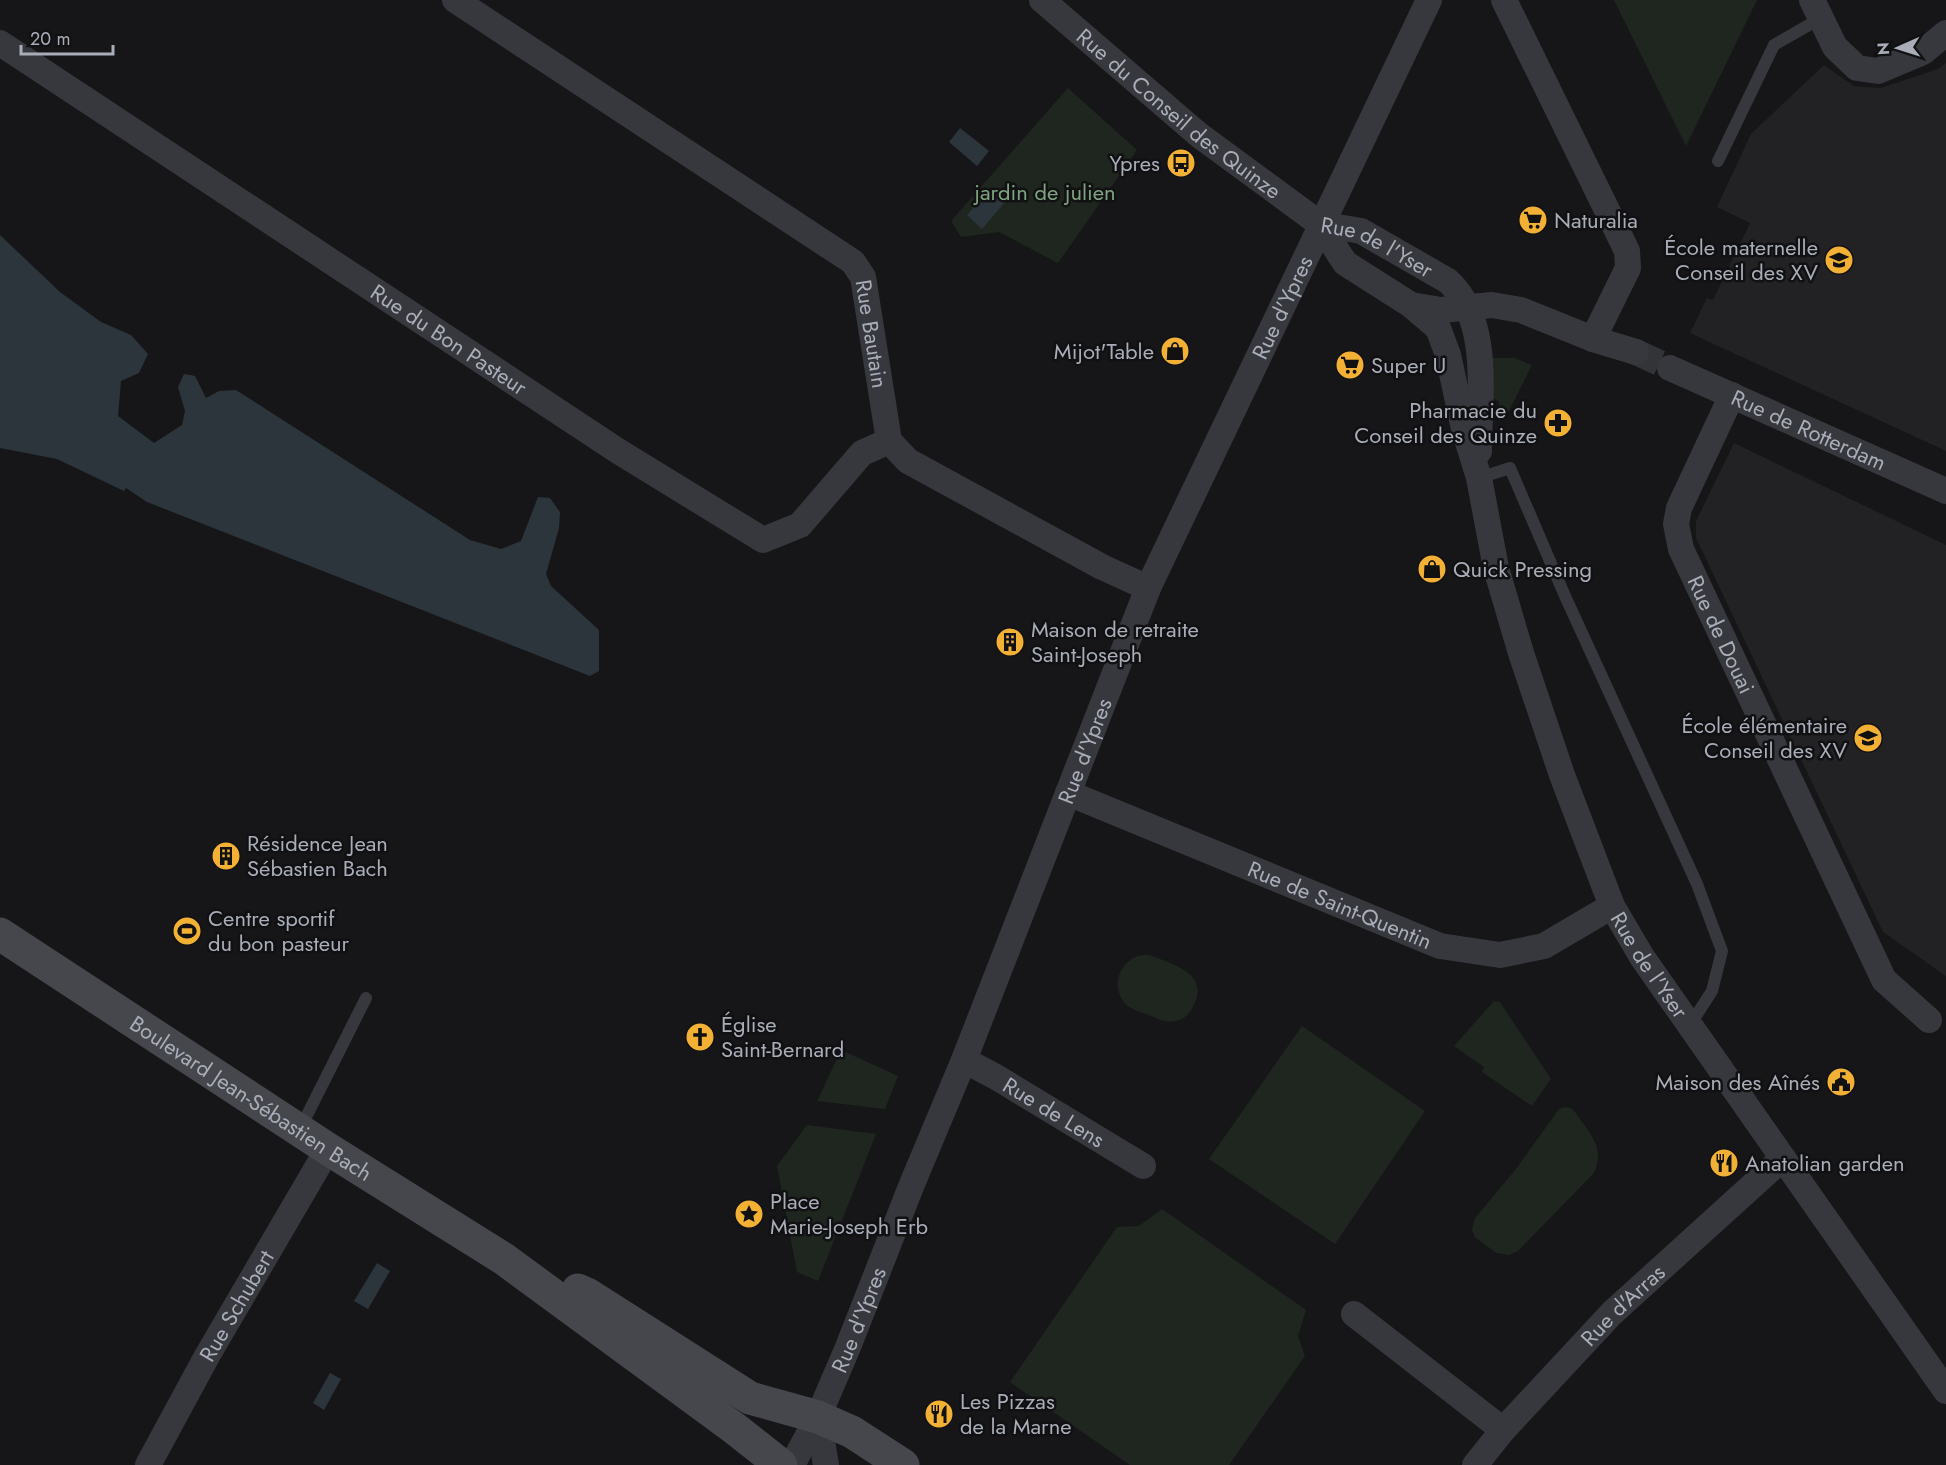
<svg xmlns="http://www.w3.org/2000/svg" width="1946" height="1465" viewBox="0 0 1946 1465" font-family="Jost,sans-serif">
<rect width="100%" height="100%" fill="#161618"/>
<g fill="#222225">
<polygon points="1946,63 1946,451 1690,333 1707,298 1713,300 1750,223 1717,207 1751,134 1824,65 1854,86 1881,88 1938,69"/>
<polygon points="1734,443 1946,545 1946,976 1883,932 1696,538 1696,521"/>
</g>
<g fill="#1e261f">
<polygon points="1614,0 1757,0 1686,146"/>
<polygon points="1068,88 1137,150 1058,263 999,232 961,237 951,221"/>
<polygon points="1491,358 1515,358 1532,365 1506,417 1499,418 1499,402 1489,395"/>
<path d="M1149,955C1170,963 1210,973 1194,1004C1190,1013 1185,1020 1175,1021C1165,1023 1158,1019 1149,1015C1142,1013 1133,1010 1128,1006C1111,992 1116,965 1136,957C1139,955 1145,955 1149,955Z"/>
<polygon points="1494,1001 1500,1002 1551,1079 1532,1106 1482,1072 1484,1067 1454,1046"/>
<polygon points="1302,1026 1425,1111 1335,1244 1209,1159"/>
<polygon points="841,1050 898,1076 885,1109 817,1101"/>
<path d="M1565,1107L1571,1108L1575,1112C1589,1133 1607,1148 1593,1174L1518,1251L1509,1255L1496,1253L1475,1237L1472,1230L1473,1225L1475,1218L1516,1169L1559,1109Z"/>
<polygon points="807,1125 876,1134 818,1281 797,1272 777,1166"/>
<polygon points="1162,1209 1306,1310 1298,1336 1305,1356 1229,1465 1130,1465 1010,1382 1117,1227 1139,1226"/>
</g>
<g fill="#2c353c">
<polygon points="960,128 989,151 977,166 949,142"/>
<polygon points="991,188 1006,201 982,229 967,215"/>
<polygon points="0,235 60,292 101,322 131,335 148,354 139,373 121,381 118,416 154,443 182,425 185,411 178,387 184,374 195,376 206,398 219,391 236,390 470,540 501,549 521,541 538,497 550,498 560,512 559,528 546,574 551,586 599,630 599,671 590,676 147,502 126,488 124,491 57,459 0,448"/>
<polygon points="377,1263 390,1271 368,1309 354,1301"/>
<polygon points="330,1373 341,1379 324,1410 313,1403"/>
</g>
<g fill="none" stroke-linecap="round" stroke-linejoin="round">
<polyline stroke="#333438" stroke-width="26" stroke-dasharray="26 13" stroke-linecap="butt" points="1636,352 1670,368"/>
<g stroke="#37383d" stroke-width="12">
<polyline points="1718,161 1774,45 1821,18"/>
<polyline points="1479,478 1510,468 1565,596 1697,884 1722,951 1712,991 1690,1025"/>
<polyline points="300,1129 366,998"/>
</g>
<g stroke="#37383d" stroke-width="26">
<path id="s1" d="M455,0L853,262L863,277L889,441L908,461L1102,567L1148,588"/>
<path id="s2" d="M1042,0L1199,135L1320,224L1345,263L1411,305L1438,328L1448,355L1464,429L1479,478L1496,568L1521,653L1562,775L1612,906L1642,957L1946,1391"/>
<polyline points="1504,0 1627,251 1628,268 1593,339"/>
<polyline points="1812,0 1835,47 1857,68 1878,71 1923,52 1946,33"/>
<path id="s3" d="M0,43L618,451L763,540L800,525L862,453L889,441"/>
<path id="s4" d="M1320,224L1361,231L1448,281C1492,321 1479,398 1479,451"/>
<polyline points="1411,305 1441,310 1492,305 1521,310 1593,339 1636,352"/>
<path id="s5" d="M1670,368L1946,491"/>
<path id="s6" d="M1732,395L1679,508L1676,524L1681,549L1884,980L1929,1020"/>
<path id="s7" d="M1068,793L1440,946L1500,955L1544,946L1612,906"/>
<path id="s8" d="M964,1060L996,1077L1143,1166"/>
<polyline points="1354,1314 1503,1430"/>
<polyline points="818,1417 826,1465"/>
<path id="s9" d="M148,1465L207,1356L328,1149"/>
<path id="s10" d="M792,1465L818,1417L848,1347L912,1184L964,1060L1148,588L1429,0"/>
<path id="s11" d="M1475,1465L1503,1430L1612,1313L1783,1158"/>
</g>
<g stroke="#45474d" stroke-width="33">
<path id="s12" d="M0,934L328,1149L504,1259L734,1428L781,1465"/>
<polyline points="578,1290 587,1294 750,1398 818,1417 852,1432 903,1465"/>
</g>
</g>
<defs>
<g id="bus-disc" transform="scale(1.5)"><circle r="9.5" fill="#f2b134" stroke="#111113"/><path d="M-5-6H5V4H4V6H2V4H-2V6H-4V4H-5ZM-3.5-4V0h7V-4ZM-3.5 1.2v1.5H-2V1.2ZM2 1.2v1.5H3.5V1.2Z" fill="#111"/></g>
<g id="supermarket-disc" transform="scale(1.5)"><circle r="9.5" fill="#f2b134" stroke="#111113"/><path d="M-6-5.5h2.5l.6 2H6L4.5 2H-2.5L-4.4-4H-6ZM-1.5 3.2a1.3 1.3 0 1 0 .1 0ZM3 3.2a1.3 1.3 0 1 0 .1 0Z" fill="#111"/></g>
<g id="school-disc" transform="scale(1.5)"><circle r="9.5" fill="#f2b134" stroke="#111113"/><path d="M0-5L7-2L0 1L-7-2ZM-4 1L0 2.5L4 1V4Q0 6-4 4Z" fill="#111"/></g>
<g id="shop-disc" transform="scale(1.5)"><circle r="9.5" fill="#f2b134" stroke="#111113"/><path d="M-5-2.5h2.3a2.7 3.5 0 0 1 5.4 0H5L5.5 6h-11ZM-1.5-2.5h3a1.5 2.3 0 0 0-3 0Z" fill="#111"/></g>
<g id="pharmacy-disc" transform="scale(1.5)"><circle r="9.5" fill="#f2b134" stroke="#111113"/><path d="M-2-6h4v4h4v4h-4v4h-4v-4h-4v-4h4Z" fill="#111"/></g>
<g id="building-disc" transform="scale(1.5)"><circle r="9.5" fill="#f2b134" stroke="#111113"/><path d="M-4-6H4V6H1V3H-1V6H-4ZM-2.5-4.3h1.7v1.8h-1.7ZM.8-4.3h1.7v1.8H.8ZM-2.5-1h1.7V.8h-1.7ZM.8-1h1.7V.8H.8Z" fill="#111"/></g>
<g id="stadium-disc" transform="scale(1.5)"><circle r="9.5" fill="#f2b134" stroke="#111113"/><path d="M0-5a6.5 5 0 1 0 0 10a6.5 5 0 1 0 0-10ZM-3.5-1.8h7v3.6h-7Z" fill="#111"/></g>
<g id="church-disc" transform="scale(1.5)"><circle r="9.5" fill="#f2b134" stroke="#111113"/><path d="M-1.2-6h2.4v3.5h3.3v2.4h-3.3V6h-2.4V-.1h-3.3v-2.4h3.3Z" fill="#111"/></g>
<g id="civic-disc" transform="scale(1.5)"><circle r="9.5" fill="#f2b134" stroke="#111113"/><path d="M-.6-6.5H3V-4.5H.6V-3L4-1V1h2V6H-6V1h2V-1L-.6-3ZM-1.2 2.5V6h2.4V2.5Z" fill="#111"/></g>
<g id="restaurant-disc" transform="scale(1.5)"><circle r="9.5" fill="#f2b134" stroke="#111113"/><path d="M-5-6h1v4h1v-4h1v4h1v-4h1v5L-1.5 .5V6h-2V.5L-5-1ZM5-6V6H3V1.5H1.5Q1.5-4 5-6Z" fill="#111"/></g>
<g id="sight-disc" transform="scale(1.5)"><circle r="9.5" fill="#f2b134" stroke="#111113"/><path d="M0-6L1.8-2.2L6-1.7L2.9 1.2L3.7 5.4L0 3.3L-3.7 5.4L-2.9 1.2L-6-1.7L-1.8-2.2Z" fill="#111"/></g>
</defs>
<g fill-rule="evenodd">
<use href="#bus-disc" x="1181" y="163"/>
<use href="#supermarket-disc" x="1533" y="220"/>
<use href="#school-disc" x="1839" y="260"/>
<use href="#shop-disc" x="1175" y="351"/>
<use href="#supermarket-disc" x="1350" y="365"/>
<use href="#pharmacy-disc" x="1558" y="423"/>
<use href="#shop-disc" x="1432" y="569"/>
<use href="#building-disc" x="1010" y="642"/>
<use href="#school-disc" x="1868" y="738"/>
<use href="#building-disc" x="226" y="856"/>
<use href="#stadium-disc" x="187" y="931"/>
<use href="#church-disc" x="700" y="1037"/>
<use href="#civic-disc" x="1841" y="1082"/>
<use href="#restaurant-disc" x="1724" y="1163"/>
<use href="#sight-disc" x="749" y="1214"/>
<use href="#restaurant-disc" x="939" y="1414"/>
</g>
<g text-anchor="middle" stroke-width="5" stroke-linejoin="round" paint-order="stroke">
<g font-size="22" fill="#a8adb8" stroke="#111113">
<text dy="8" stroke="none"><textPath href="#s2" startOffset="178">Rue du Conseil des Quinze</textPath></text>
<text dy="8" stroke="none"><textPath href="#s4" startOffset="62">Rue de l'Yser</textPath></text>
<text dy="8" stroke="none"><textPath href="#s10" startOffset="1258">Rue d'Ypres</textPath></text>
<text dy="8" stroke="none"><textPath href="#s1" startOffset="552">Rue Bautain</textPath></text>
<text dy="8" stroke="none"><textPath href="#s3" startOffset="538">Rue du Bon Pasteur</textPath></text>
<text dy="8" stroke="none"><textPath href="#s5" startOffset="152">Rue de Rotterdam</textPath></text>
<text dy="8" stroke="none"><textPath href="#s6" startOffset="261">Rue de Douai</textPath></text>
<text dy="8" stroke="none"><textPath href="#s10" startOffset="772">Rue d'Ypres</textPath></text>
<text dy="8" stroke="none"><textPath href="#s7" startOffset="294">Rue de Saint-Quentin</textPath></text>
<text dy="8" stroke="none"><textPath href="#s2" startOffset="1192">Rue de l'Yser</textPath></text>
<text dy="8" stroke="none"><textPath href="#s12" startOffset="300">Boulevard Jean-Sébastien Bach</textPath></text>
<text dy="8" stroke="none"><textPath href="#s8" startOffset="104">Rue de Lens</textPath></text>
<text dy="8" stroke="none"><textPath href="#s9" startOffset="182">Rue Schubert</textPath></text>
<text dy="8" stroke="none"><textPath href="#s11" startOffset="218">Rue d'Arras</textPath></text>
<text dy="8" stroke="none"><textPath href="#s10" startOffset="160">Rue d'Ypres</textPath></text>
</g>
<g font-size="22" fill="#a8adb8" stroke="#111113" text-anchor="start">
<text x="1160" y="171" text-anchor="end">Ypres</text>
<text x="1554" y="228">Naturalia</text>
<text x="1818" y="255" text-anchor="end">École maternelle<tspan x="1818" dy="25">Conseil des XV</tspan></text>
<text x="1154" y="359" text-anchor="end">Mijot'Table</text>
<text x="1371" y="373">Super U</text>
<text x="1537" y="418" text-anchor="end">Pharmacie du<tspan x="1537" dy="25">Conseil des Quinze</tspan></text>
<text x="1453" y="577">Quick Pressing</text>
<text x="1031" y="637">Maison de retraite<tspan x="1031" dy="25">Saint-Joseph</tspan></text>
<text x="1847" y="733" text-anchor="end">École élémentaire<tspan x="1847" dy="25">Conseil des XV</tspan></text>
<text x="247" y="851">Résidence Jean<tspan x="247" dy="25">Sébastien Bach</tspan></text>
<text x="208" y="926">Centre sportif<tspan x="208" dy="25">du bon pasteur</tspan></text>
<text x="721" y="1032">Église<tspan x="721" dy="25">Saint-Bernard</tspan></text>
<text x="1820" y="1090" text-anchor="end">Maison des Aînés</text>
<text x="1745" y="1171">Anatolian garden</text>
<text x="770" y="1209">Place<tspan x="770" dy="25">Marie-Joseph Erb</tspan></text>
<text x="960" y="1409">Les Pizzas<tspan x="960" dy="25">de la Marne</tspan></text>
</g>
<g font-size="22" fill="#7fa381" stroke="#111113">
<text x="1045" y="200">jardin de julien</text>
</g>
</g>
<g transform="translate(1898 48) rotate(267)" stroke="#111113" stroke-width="4.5" paint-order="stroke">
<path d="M0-4.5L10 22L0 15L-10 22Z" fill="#a8adb8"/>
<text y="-9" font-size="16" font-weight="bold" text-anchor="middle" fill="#a8adb8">N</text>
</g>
<path d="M21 45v9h92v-9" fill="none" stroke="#a8adb8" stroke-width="3"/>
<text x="30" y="45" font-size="18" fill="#a8adb8" stroke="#111113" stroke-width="4.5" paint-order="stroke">20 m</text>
</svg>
